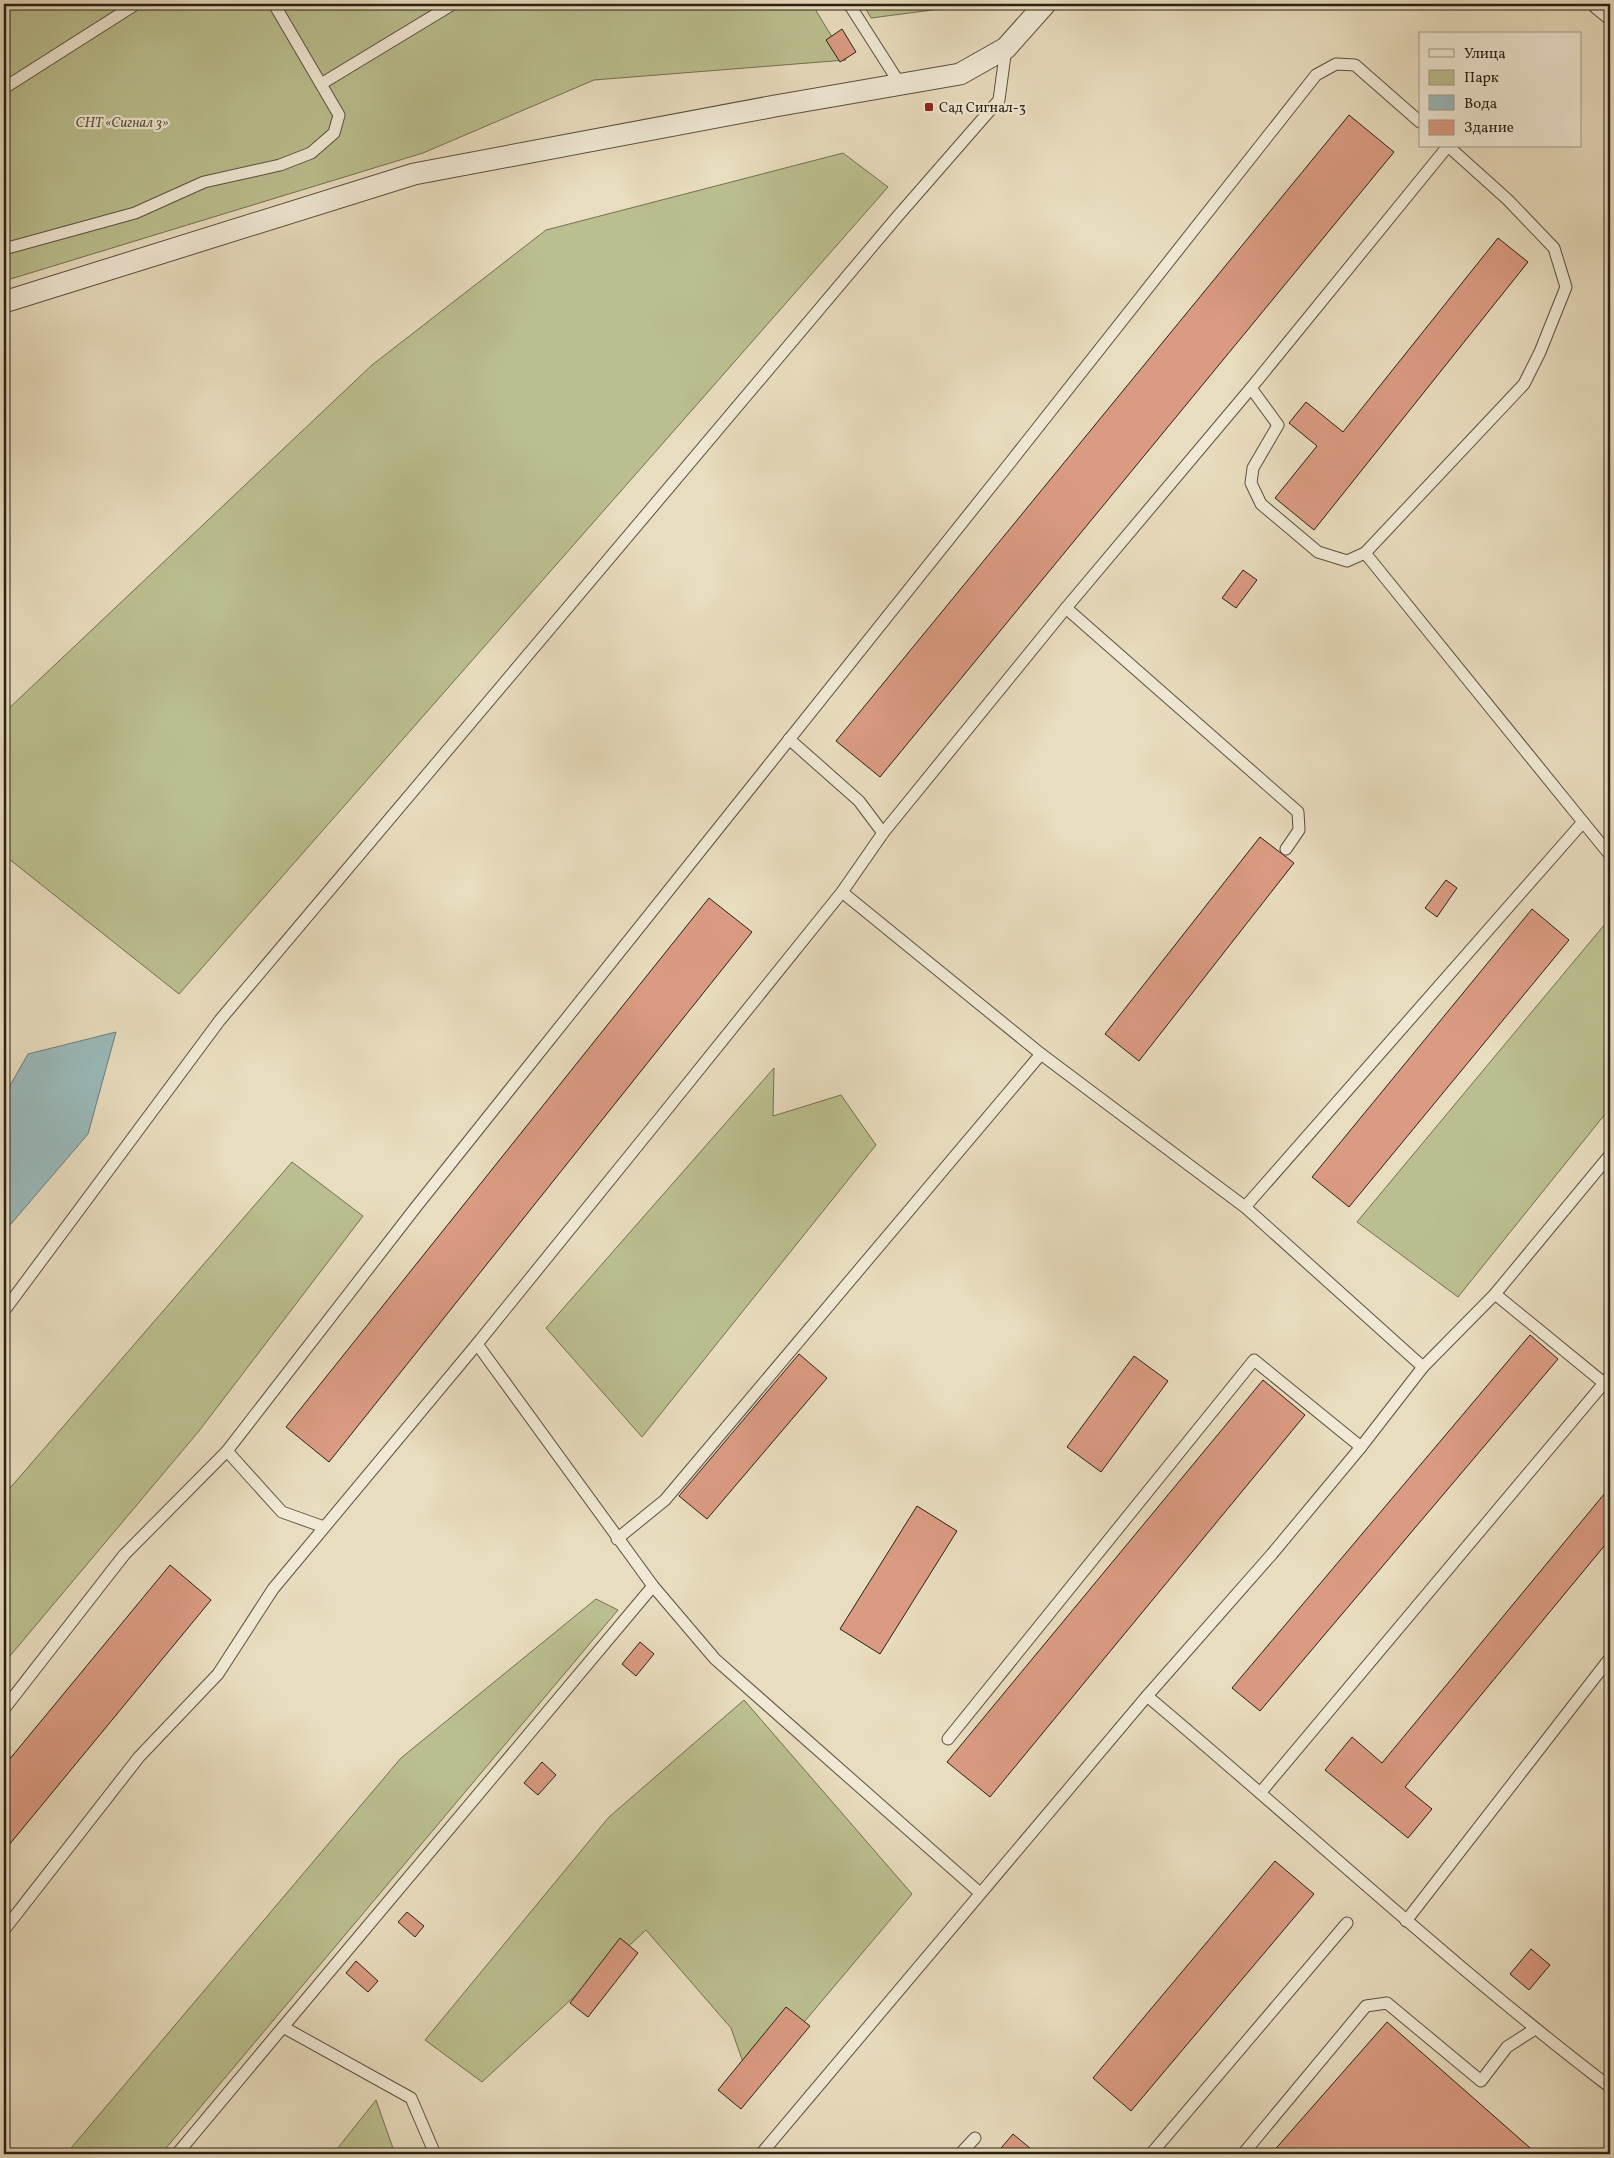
<svg xmlns="http://www.w3.org/2000/svg" width="1614" height="2158" viewBox="0 0 1614 2158" font-family="Vollkorn,serif">
<rect width="100%" height="100%" fill="#e9ddbf"/>
<filter id="stains"><feTurbulence type="fractalNoise" baseFrequency=".004" numOctaves="4"/><feColorMatrix values="0 0 0 0 .2 0 0 0 0 .09 0 0 0 0 .02 0 0 0 .5 -.17"/></filter>
<radialGradient id="worn" r=".72"><stop offset=".6" stop-color="#630" stop-opacity="0"/><stop offset="1" stop-color="#630" stop-opacity=".3"/></radialGradient>
<g fill="#bbbf8f" stroke="#727052">
<polygon points="4,4 812,4 846,60 594,80 423,153 4,281"/>
<polygon points="863,4 945,4 940,9 871,18"/>
<polygon points="843,153 888,187 179,994 4,855 4,713 372,365 546,230"/>
<polygon points="1610,918 1610,1108 1458,1297 1357,1222"/>
<polygon points="774,1068 773,1116 841,1095 876,1145 642,1437 546,1328"/>
<polygon points="292,1162 363,1216 199,1431 4,1663 4,1495"/>
<polygon points="596,1599 618,1610 161,2154 66,2154 401,1758"/>
<polygon points="744,1700 912,1894 751,2085 731,2028 646,1930 482,2082 425,2040 609,1817"/>
<polygon points="376,2100 395,2154 333,2154"/>
</g>
<polygon fill="#9ababb" stroke="#6d7d79" points="116,1032 88,1134 4,1232 4,1096 28,1054"/>
<g fill="#db9b82" stroke="#2a2115">
<polygon points="842,29 856,52 840,62 826,40"/>
<polygon points="1349,115 1394,152 880,777 836,741"/>
<polygon points="1498,238 1528,262 1314,530 1275,498 1317,446 1289,423 1306,402 1343,432"/>
<polygon points="1243,570 1257,580 1236,608 1222,598"/>
<polygon points="1260,837 1294,863 1139,1061 1105,1034"/>
<polygon points="1446,880 1457,888 1437,917 1425,908"/>
<polygon points="709,898 752,932 329,1462 286,1427"/>
<polygon points="1532,909 1569,940 1349,1207 1312,1177"/>
<polygon points="1530,1335 1558,1359 1260,1711 1232,1688"/>
<polygon points="799,1354 827,1378 707,1519 679,1496"/>
<polygon points="1134,1356 1168,1381 1101,1472 1067,1447"/>
<polygon points="1263,1380 1305,1415 990,1797 947,1762"/>
<polygon points="1610,1487 1610,1539 1405,1787 1432,1809 1408,1838 1325,1770 1352,1737 1382,1763"/>
<polygon points="917,1506 957,1531 880,1654 840,1629"/>
<polygon points="170,1565 211,1600 4,1851 4,1766"/>
<polygon points="640,1642 654,1654 636,1676 622,1664"/>
<polygon points="542,1762 556,1775 538,1795 524,1783"/>
<polygon points="1275,1861 1314,1894 1131,2111 1093,2078"/>
<polygon points="407,1912 424,1926 415,1937 398,1922"/>
<polygon points="620,1938 638,1953 588,2017 570,2003"/>
<polygon points="1531,1949 1550,1965 1529,1990 1510,1974"/>
<polygon points="356,1961 378,1981 368,1992 346,1973"/>
<polygon points="786,2007 810,2026 741,2109 718,2090"/>
<polygon points="1387,2022 1537,2154 1271,2154"/>
<polygon points="1013,2134 1037,2154 996,2154"/>
</g>
<g fill="none" stroke-linecap="round" stroke-linejoin="round">
<g stroke="#5a5040" stroke-width="13">
<g id="lane">
<polyline points="849,4 900,84"/>
<polyline points="321,84 453,4"/>
<polyline points="4,88 136,4"/>
<polyline points="4,249 135,213 204,182 280,165 311,153 334,133 339,115 274,4"/>
<polyline points="1251,388 1278,425 1253,468 1251,483 1261,504 1318,552 1347,561 1365,553"/>
<polyline points="1066,608 1298,812 1299,830 1286,849"/>
<polyline points="789,739 859,801 883,833"/>
<polyline points="1583,822 1610,855"/>
<polyline points="842,892 1041,1054 1245,1207 1423,1367"/>
<polyline points="1245,1207 1583,822 1365,553 1524,384 1540,352 1566,287 1554,248 1508,200 1448,146"/>
<polyline points="1495,1294 1610,1388"/>
<polyline points="4,1311 220,1020 897,217 999,100 1006,48"/>
<polyline points="477,1344 653,1586 715,1659 980,1893"/>
<polyline points="227,1451 282,1512 324,1527"/>
<polyline points="617,1539 665,1500 1041,1054"/>
<path d="M1147,1696C1302,1826 1449,1964 1610,2087"/>
<polyline points="4,1709 124,1555 227,1451 416,1207 1009,464 1316,75 1336,64 1355,65 1420,122"/>
<polyline points="948,1739 1254,1360 1361,1447"/>
<polyline points="1261,1792 1610,1376"/>
<polyline points="1406,1921 1610,1658"/>
<polyline points="4,1930 139,1757 218,1674 273,1589 477,1344 660,1118 842,892 883,833 1066,608 1251,388 1448,146"/>
<polyline points="283,2027 653,1586"/>
<polyline points="177,2154 283,2027 411,2098 435,2154"/>
<polyline points="761,2154 1147,1696 1272,1554 1361,1447 1423,1367 1495,1294 1610,1155"/>
<polyline points="960,2154 975,2138"/>
<polyline points="1151,2154 1347,1923"/>
<polyline points="1243,2154 1366,2006 1387,2003 1481,2081 1507,2047 1535,2029"/>
</g>
</g>
<g stroke="#5a5040" stroke-width="23">
<g id="street">
<polyline points="1599,4 1610,13"/>
<polyline points="4,302 414,174 775,106 960,74 1006,48 1045,4"/>
</g>
</g>
<use href="#lane" stroke="#f1e9d5" stroke-width="11"/>
<use href="#street" stroke="#f1e9d5" stroke-width="21"/>
</g>
<rect fill="#8f2418" stroke="#f1e9d5" stroke-width="2" x="924" y="102" width="10" height="10" rx="2.5"/>
<g text-anchor="middle" stroke-width="4.5" stroke-linejoin="round" paint-order="stroke">
<g font-size="14" fill="#2a2115" stroke="#f1e9d5" text-anchor="start">
<text x="939" y="112">Сад Сигнал-3</text>
</g>
<g font-size="14" font-style="italic" fill="#56503a" stroke="#f1e9d5">
<text x="122" y="127">СНТ «Сигнал 3»</text>
</g>
</g>
<rect width="1614" height="2158" fill="none" stroke="#e9ddbf" stroke-width="20"/>
<rect x="5" y="5" width="1604" height="2148" fill="none" stroke="#2a2115" stroke-width="2.5"/>
<rect x="10" y="10" width="1594" height="2138" fill="none" stroke="#2a2115"/>
<rect x="1419" y="32" width="162" height="115" fill="#f1e9d5" stroke="#a19988"/>
<rect x="1429" y="49" width="25" height="8" fill="#f1e9d5" stroke="#a19988"/>
<text x="1464" y="58" font-size="15" fill="#2a2115">Улица</text>
<rect x="1429" y="70" width="25" height="15" fill="#bbbf8f" stroke="#a19988"/>
<text x="1464" y="82" font-size="15" fill="#2a2115">Парк</text>
<rect x="1429" y="95" width="25" height="15" fill="#9ababb" stroke="#a19988"/>
<text x="1464" y="108" font-size="15" fill="#2a2115">Вода</text>
<rect x="1429" y="120" width="25" height="15" fill="#db9b82" stroke="#a19988"/>
<text x="1464" y="132" font-size="15" fill="#2a2115">Здание</text>
<rect width="100%" height="100%" filter="url(#stains)"/>
<rect width="100%" height="100%" fill="url(#worn)"/>
</svg>
